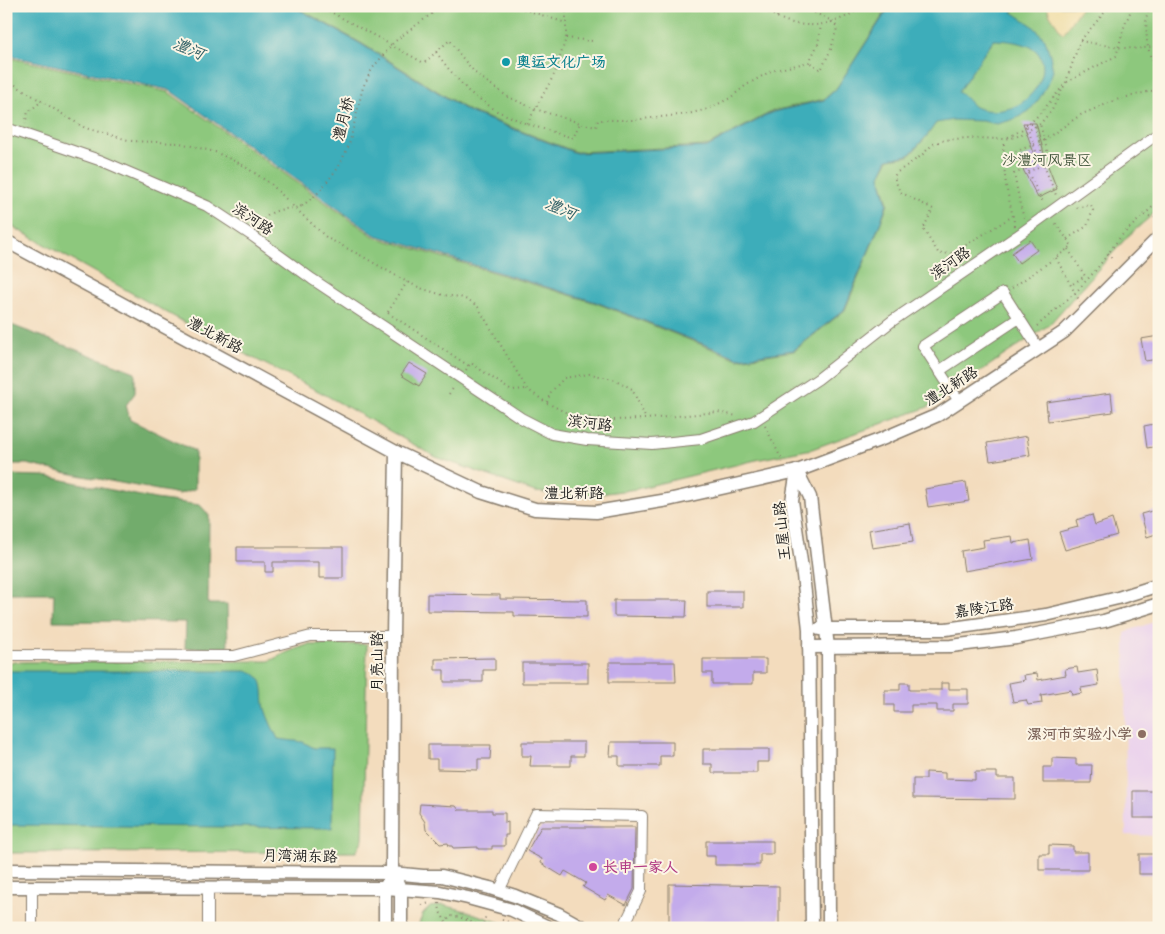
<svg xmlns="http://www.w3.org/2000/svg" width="1165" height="934" viewBox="0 0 1165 934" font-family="Itim,'LXGW WenKai TC',sans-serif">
<rect width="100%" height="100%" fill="#fcf5e5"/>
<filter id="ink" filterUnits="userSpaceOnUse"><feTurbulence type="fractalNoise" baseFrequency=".02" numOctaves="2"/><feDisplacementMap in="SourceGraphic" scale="10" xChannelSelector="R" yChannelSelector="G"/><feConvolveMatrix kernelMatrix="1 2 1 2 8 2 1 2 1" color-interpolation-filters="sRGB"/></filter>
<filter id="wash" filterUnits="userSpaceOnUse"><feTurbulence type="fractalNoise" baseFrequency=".0096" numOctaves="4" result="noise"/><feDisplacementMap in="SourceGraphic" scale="20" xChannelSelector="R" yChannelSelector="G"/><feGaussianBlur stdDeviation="1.12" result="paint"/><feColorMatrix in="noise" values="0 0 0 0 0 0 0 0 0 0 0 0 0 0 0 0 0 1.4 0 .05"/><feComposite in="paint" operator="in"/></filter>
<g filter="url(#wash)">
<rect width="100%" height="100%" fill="#f3dcbd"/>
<polygon fill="#ead1ed" points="1151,623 1159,623 1159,836 1126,835 1125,632"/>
<g fill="#8dc87d" stroke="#54724c">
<polygon points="294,6 889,6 836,89 824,99 773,111 707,146 576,152 469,111 361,43"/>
<polygon points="1017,6 1159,6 1159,209 1127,237 1049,325 928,407 812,449 756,460 636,489 585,496 535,492 436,457 322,393 198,330 6,223 6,57 168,92 375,237 596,303 738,359 794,351 845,310 881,222 888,203 880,176 889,159 909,156 926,137"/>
<polygon points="367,644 363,839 356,852 6,853 6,662 269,661 288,652 307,645"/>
<polygon points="443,905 466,911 516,928 417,928 423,914 430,907"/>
</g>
<g fill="#72ac6c" stroke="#476444">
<polygon points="6,323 135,372 135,393 126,405 130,420 195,451 195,489 179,494 62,472 27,464 6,464"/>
<polygon points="6,475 44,476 155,499 200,505 209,515 208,604 227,604 228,649 185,648 186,622 53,621 54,593 6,593"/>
</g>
<polygon fill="#eeda9e" stroke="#857b5d" points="1047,6 1082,6 1063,34 1050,15"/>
<g fill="#3eadba" stroke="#2d646b" fill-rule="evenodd">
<path d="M6,6H293L361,44L469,112L576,153L707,147L773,112L824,100L836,89L890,6H1016L1012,12L1033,26L1045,39L1050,55L1053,71L1049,81L1039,99L1029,111L1015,119L997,124L982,121L954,120L936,123L926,137L909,155L888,159L880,176L887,203L881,221L844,310L794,350L739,358L596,302L375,235L169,90L6,55ZM993,40C1004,40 1025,42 1034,49C1055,66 1035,97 1016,106C1005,111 987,113 975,107C972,105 969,101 967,99C964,96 961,94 958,92Z"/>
<path d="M6,671H249C268,678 261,694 265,709C268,719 273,729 278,739L303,742L314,748H333L332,828L6,825Z"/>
</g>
<g id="blocks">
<g fill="#c3abeb">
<polygon points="1023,123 1036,123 1046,161 1057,189 1038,198 1018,160 1034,153"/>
<polygon points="1030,240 1037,250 1019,263 1012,253"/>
<polygon points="1159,336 1159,359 1145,361 1141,339"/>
<polygon points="409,363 427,374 419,386 401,375"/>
<polygon points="1111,393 1113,412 1048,421 1046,402"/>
<polygon points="1159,423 1159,446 1147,448 1144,426"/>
<polygon points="1027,436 1030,455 990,461 987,443"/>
<polygon points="966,482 969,501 928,507 925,489"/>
<polygon points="1159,509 1159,533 1147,537 1141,514"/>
<polygon points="1092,515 1095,525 1112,519 1117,535 1065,550 1059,532 1078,527 1076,520"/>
<polygon points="910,523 913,542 872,548 869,530"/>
<polygon points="1012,536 1013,543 1030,540 1033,559 964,571 961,551 984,547 983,540"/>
<polygon points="237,547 343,547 343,578 319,578 319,562 273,562 273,572 265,572 265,562 237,562"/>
<rect x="707" y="591" width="36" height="16"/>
<polygon points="427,594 500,595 500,599 587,600 587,617 514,616 514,612 427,611"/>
<polygon points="614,600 687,600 686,617 614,616"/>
<polygon points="495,658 495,670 483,670 483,682 444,682 444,670 435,670 435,659"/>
<polygon points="703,659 766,659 766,673 753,673 753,684 712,684 712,673 703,673"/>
<polygon points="609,662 675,662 676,682 609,682"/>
<rect x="522" y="663" width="66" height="20"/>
<polygon points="1077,667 1078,673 1097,670 1099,685 1081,688 1082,693 1072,695 1071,690 1041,695 1042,703 1028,705 1026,700 1013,702 1009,683 1025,680 1024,675 1037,673 1038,680 1066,675 1065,669"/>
<polygon points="900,683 909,683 909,690 941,690 941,683 949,683 949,689 968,689 968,704 953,704 953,711 937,711 937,705 911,705 911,712 894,712 894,705 885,705 885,690 900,690"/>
<polygon points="522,742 584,742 584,756 571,756 571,766 530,766 531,756 522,756"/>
<polygon points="611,742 673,742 673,756 660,756 660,766 619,766 619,756 610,756"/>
<polygon points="428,745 491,745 490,759 478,759 478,770 437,769 437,759 428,759"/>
<polygon points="703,749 769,749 769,762 757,762 757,773 712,773 712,764 703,764"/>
<polygon points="1052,758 1076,759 1076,765 1092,765 1091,783 1043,783 1043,767 1052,767"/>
<polygon points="926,772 945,773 945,779 975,780 975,772 997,772 997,778 1015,778 1015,799 913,798 913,779 926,779"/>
<rect x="1133" y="791" width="26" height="27"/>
<polygon points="420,804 456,806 459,810 492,810 492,813 505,813 505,823 508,822 508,835 505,835 505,846 492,846 492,849 478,849 478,847 453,848 452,846 449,846 448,843 440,844 426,830 425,822 419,813"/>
<polygon points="541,827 635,827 634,889 626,905 608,895 605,900 583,887 586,883 565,871 562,876 541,863 542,859 527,851"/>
<polygon points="706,841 773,841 773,854 760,854 760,865 715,865 715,856 706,856"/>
<polygon points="1049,845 1073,846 1073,852 1088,852 1088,870 1039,870 1039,854 1049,854"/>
<rect x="1139" y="854" width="20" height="20"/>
<polygon points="669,884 779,886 779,928 669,928"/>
</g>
</g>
</g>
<g filter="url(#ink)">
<use href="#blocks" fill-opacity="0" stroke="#887c6c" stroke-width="1"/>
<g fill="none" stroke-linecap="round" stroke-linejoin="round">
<g stroke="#887c6c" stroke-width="12">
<g id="minor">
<polyline points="6,128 102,161 207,206 251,235 312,279 521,418 552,434 587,440 652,444 701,439 754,421 818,379 892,321 1017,236 1159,133"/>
<polyline points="939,371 1019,318"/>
<polyline points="959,401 923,346 1003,293 1039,349"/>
<polyline points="6,655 234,656 311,636 393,636"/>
<polyline points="32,887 32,928"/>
<polyline points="208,888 208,928"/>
<polyline points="499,891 536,814 642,816 641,891 623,928"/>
</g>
</g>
<g stroke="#887c6c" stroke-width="15">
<g id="tertiary">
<polyline points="6,241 396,452 481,492 535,509 596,512 668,500 797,471 882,439 938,415 1064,332 1159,237"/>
<polyline points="797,471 810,497 828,647 829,928"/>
<polyline points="797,471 792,501 803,575 809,629 812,928"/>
<polyline points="819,629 946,629 1046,615 1118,598 1159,585"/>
<polyline points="809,647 951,646 1016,638 1104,621 1159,604"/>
<polyline points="6,870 392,873 423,876 442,876 490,888 515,896 559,914 584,928"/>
<polyline points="397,882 401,889 401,928"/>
<polyline points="6,887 385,888 440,892 468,898 512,910 550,928"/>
<polyline points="385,928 385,888 392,873 393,636 396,452"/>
</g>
</g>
<g stroke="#887c6c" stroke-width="2" stroke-dasharray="1 4" stroke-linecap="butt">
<polyline points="320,6 424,63 436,52 447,67 469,92 497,111 527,124 573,138 580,123 596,127 598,120 633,120 688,114 708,109 730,98 745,86 771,71 809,62 818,44 821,25"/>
<path d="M354,6C367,11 381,15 393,6"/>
<polyline points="514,6 566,23"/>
<path d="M761,6C791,33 832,30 863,6"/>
<polyline points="801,6 834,22 837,28 831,49 821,70 809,62"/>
<polyline points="1150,6 1146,18 1147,43 1159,91"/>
<polyline points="777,17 782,6"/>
<polyline points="403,35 442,6"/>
<polyline points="566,38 592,41"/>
<path d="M1080,41C1105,45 1134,53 1159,45"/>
<polyline points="436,52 450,40 460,55 476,74 508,97 535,109 580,123"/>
<polyline points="6,81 12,83 85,128 132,141 180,143 215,152 241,164 271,184 295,208 327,238 362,256 407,282 423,289 443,295 460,297 470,301 478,307 527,389 547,403 569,414 613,420 646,419 718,412 737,416"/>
<polyline points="1067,82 1116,56 1125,24 1133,6"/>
<polyline points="25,124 28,112 42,101"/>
<polyline points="527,124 555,73 566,38 566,6"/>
<path d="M1008,137C1032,127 1047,105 1064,85"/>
<polyline points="1003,155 1004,140"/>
<polyline points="1040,162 1026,169 1044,204"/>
<polyline points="1028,172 1050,161 1040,124"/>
<polyline points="1144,215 1157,218"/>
<polyline points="1024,218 1020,204 1014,174 1026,169"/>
<polyline points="1015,226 1006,186 1003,155 1020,150 1044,140 1082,114 1119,99 1159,89"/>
<path d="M257,227C261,221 269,213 276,211C285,208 293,209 302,206"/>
<polyline points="1067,239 1087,226 1093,210 1091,205 1074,208"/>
<polyline points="1068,249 1085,276 1071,285"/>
<polyline points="953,253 1013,216"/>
<polyline points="1108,253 1113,261"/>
<polyline points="1056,258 1080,302"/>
<polyline points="965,260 952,253 939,254 923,229 933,209 900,192 894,177 896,173 921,156 933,144 944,140 967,138 1004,139 1016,137 1040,124 1052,110 1066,82 1080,41 1110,6"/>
<polyline points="1012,288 1072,246 1054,221"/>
<polyline points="388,312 407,282"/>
<polyline points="388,313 469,366"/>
<polyline points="1037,326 1075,293 1096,270 1121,236 1159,201"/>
<polyline points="466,370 471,363 510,390 526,389"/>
<polyline points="449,394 455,386"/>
<polyline points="547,402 551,392 564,378 589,374 596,375 616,380 632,389 646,419"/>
<polyline points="765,426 783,462"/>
<polyline points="439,903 440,912 446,922"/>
<polyline points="422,905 430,903"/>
<polyline points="502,920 512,923"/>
<polyline points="445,928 444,926 446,922 451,916 459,917 486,928"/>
<polyline points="482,928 486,915"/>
</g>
<use href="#minor" stroke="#fff" stroke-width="10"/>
<use href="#tertiary" stroke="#fff" stroke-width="12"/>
<g stroke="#887c6c" stroke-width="2" stroke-dasharray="1 4" stroke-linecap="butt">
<polygon points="1026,124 1034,124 1041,147 1042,161 1040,162"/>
<polyline points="1042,161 1056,195"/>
<polyline points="302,206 317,194 338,168 349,145 363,87 372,69 393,43 403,35"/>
</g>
</g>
</g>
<circle fill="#0f9aa8" stroke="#fcf5e5" stroke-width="2" cx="506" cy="62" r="5"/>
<circle fill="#8d6e63" stroke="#fcf5e5" stroke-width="2" cx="1142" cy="734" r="5"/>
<circle fill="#d1479c" stroke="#fcf5e5" stroke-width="2" cx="593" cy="867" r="5"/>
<g text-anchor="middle" stroke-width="4" stroke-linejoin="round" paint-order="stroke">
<g font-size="15" font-weight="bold" fill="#0d838f" stroke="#fcf5e5" text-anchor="start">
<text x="516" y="67">奥运文化广场</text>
</g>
<g font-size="15" fill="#1c1c1c" stroke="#fcf5e5">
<text transform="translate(343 119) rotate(-76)" y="5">澧月桥</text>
<text transform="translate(253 219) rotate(34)" y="5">滨河路</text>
<text transform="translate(950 263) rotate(-35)" y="5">滨河路</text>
<text transform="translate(215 335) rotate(28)" y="5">澧北新路</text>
<text transform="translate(951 386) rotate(-32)" y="5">澧北新路</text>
<text transform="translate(590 423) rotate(7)" y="5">滨河路</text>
<text x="574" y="498">澧北新路</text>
<text transform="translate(782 531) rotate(-96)" y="5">王屋山路</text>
<text transform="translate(984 608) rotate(-8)" y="5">嘉陵江路</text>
<text transform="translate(377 662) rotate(-90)" y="5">月亮山路</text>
<text transform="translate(300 856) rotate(1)" y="5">月湾湖东路</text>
</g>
<g font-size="15" fill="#44583e" stroke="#fcf5e5">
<text x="1047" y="165">沙澧河风景区</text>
</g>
<g font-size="15" font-weight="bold" fill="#785e54" stroke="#fcf5e5" text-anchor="end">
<text x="1132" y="739">漯河市实验小学</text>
</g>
<g font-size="15" font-weight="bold" fill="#b23c85" stroke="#fcf5e5" text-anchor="start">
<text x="603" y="872">长申一家人</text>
</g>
<g font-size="16" font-style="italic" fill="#2b5d63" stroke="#fcf5e5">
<text transform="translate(189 48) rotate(23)" y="6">澧河</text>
<text transform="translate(561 208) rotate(23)" y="6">澧河</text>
</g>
</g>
<rect width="1165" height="934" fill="none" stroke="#fcf5e5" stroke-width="25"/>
</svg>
